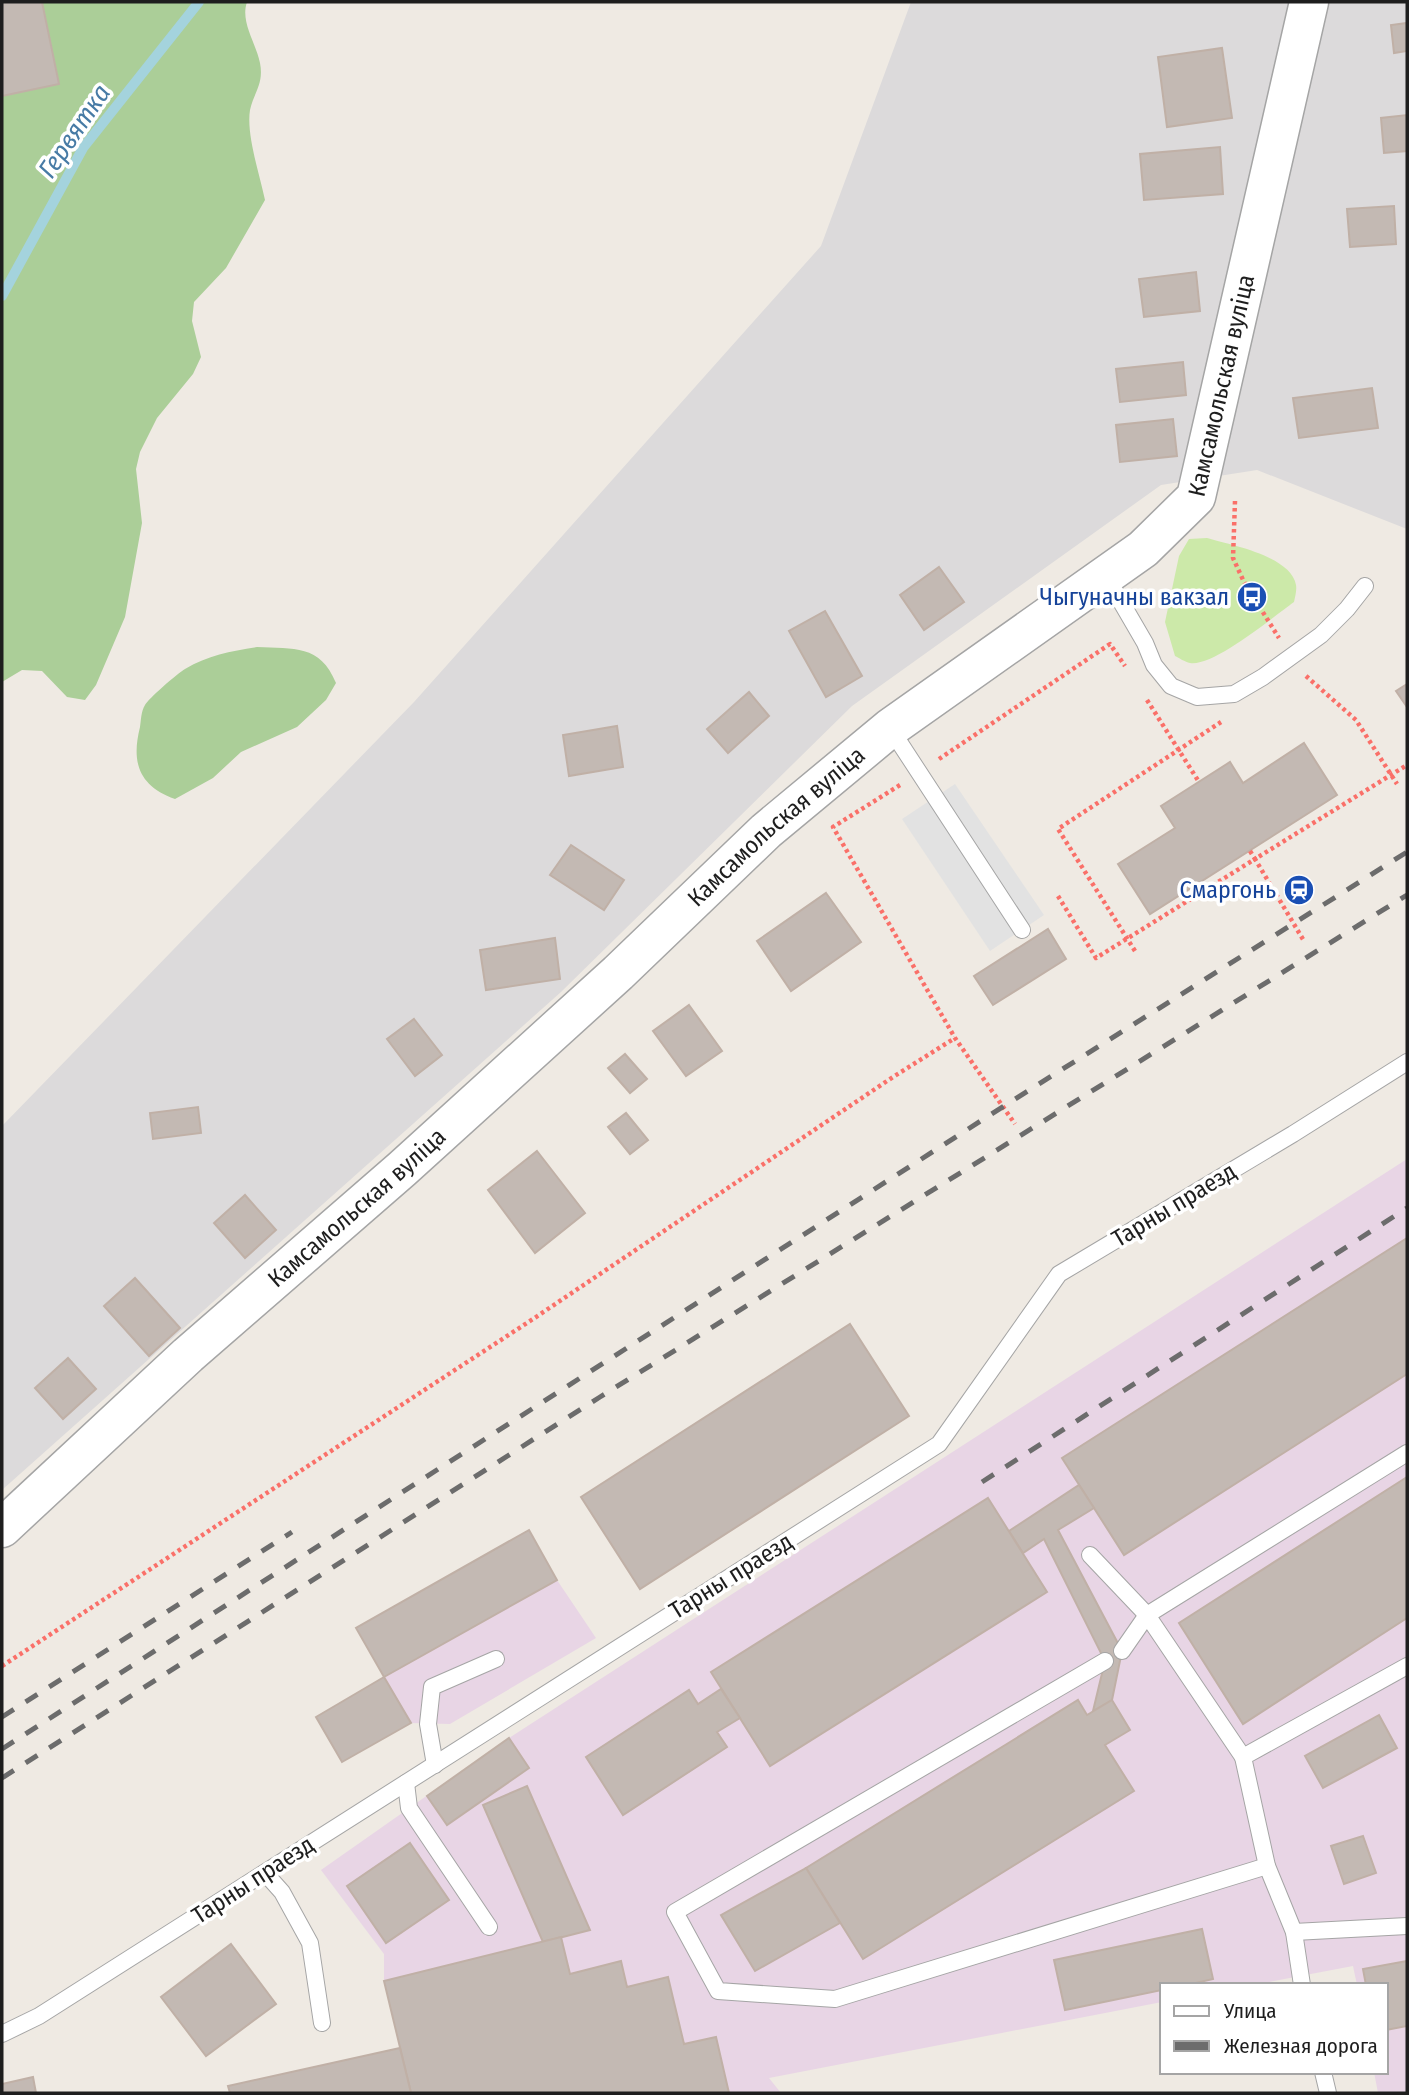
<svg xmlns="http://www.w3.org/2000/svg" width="1409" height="2095" viewBox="0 0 1409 2095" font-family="'Fira Sans Condensed',sans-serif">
<rect width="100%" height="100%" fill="#efeae3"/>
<polygon fill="#dcdadb" points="911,2 1407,2 1407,529 1257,470 1161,485 852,706 561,992 2,1490 2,1126 414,702 821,246"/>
<g fill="#e8d5e5">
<polygon points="1407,1159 1407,2093 1378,2093 1374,2072 1386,2072 1386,1985 1357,1985 1353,1966 1253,1985 1162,1985 1162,2002 769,2078 781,2093 411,2093 384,1981 384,1954 321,1870 509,1738"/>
<polygon points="529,1530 557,1580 596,1638 450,1724 411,1723 342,1762 316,1717 384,1677 356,1628"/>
</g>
<path fill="#cce9a9" d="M1207,538C1231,545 1291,556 1296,585C1297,590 1295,597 1294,602C1274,616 1214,667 1190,663C1185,662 1179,658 1175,656L1165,622L1179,556L1189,539Z"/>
<g fill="#abce98">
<path d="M42,2H247C240,22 256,43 260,63C264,84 254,92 250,110C246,135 260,175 265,200L226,268L194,302L192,321L201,357L193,374L157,418L140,452L136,469L142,523L125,617L96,685L85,700L67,697L42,671L22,670L2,682V96L59,84Z"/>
<path d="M257,647C294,649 320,644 336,683L326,700L297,727L241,752L213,778L175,799C139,786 131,763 140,727C141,721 141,711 145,705C148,699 178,673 185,669C208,655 231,651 257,647Z"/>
</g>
<polygon fill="#e2e2e2" points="955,784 1044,915 990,951 902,819"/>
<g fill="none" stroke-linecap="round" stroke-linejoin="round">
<polyline stroke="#a4d3dd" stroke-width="10" points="2,296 83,148 199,2"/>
</g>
<g fill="#c3b9b3" stroke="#c0b0a6" stroke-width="2">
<polygon points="2,2 42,2 59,84 2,96"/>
<polygon points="1407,23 1407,51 1394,53 1391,25"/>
<polygon points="1222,48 1232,118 1167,127 1158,57"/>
<polygon points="1407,115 1407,151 1384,153 1381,118"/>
<polygon points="1220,147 1223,194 1144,200 1140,154"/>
<polygon points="1394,206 1396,244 1350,247 1347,209"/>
<polygon points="1196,272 1200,311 1144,317 1139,279"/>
<polygon points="1183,362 1186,395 1120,402 1116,369"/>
<polygon points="1372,388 1378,428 1299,438 1293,398"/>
<polygon points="1173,419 1177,456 1120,462 1116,425"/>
<polygon points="939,567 964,602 924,630 900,595"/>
<polygon points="825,611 862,676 826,697 789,631"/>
<polygon points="1407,684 1407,707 1396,691"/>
<polygon points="749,692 769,716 728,753 707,729"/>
<polygon points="617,726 623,767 569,776 563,735"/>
<polygon points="1304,743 1337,795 1150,914 1118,864 1175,828 1161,806 1230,762 1243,783"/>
<polygon points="571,845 624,880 604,910 550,875"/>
<polygon points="826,893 861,942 791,991 757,941"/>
<polygon points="1048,929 1066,959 993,1005 974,976"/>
<polygon points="555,938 560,979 486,990 480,950"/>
<polygon points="689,1005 722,1051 686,1076 653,1031"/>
<polygon points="414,1019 442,1055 415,1076 387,1039"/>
<polygon points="625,1054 647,1079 630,1093 608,1068"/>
<polygon points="198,1107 201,1133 153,1139 150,1113"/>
<polygon points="626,1113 648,1140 630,1154 608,1127"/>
<polygon points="537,1151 585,1213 535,1253 488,1190"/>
<polygon points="245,1195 276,1230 245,1258 214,1223"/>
<polygon points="1407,1238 1407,1374 1124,1555 1062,1458"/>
<polygon points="135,1278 180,1328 149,1356 104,1306"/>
<polygon points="850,1324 909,1416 640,1589 581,1497"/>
<polygon points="68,1358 96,1389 63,1419 35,1388"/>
<polygon points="1407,1477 1407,1618 1243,1724 1179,1623"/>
<polygon points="1079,1485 1094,1508 1058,1530 1122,1651 1112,1700 1093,1711 1105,1661 1044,1539 1023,1553 1009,1531"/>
<polygon points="988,1498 1047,1592 770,1766 711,1672"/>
<polygon points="529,1530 557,1580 384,1677 356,1628"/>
<polygon points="384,1677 411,1723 342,1762 316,1717"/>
<polygon points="721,1689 740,1718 717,1732 727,1747 623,1815 586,1757 689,1690 698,1704"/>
<polygon points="1078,1700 1087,1715 1112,1700 1130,1730 1105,1745 1134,1791 863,1959 806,1868"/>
<polygon points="1379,1715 1397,1748 1323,1788 1305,1756"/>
<polygon points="509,1738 529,1768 447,1825 427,1796"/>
<polygon points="527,1786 590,1930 543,1942 483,1805"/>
<polygon points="1363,1836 1376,1873 1344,1884 1331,1846"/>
<polygon points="410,1843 449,1900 386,1943 347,1886"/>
<polygon points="806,1868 840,1923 755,1971 721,1915"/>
<polygon points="1202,1929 1213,1979 1187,1985 1162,1985 1162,1990 1065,2010 1054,1960"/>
<polygon points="561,1937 570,1974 621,1961 627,1987 668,1977 684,2044 716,2037 729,2093 411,2093 384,1981"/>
<polygon points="231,1944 276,2004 206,2056 161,1997"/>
<polygon points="1407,1961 1407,2026 1386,2030 1386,1985 1366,1985 1363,1969"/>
<polygon points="400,2048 411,2093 230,2093 228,2086"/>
<polygon points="33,2077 36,2093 2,2093 2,2084"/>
</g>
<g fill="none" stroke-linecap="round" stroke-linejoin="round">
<g stroke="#a5a5a5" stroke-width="18">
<g id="service">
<polyline points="1106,576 1145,643 1154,665 1171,686 1197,697 1234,694 1263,677 1321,635 1347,609 1365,586"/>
<polyline points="890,728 1022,930"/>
<polyline points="1090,1555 1147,1615 1243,1757"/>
<polyline points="1122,1651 1147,1615 1407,1453"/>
<polyline points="1105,1661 675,1912 718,1991 835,1999 1267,1866"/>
<polyline points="435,1765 428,1724 432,1687 496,1659"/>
<polyline points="406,1783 409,1808 489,1927"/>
<polyline points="265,1873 282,1892 310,1943 322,2023"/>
<polyline points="1294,1932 1407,1926"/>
<polyline points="1302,1985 1294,1932 1267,1866 1243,1757 1407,1666"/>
<polyline points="2,2034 39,2016 939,1444 1059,1274 1293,1134 1407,1062"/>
<polyline points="1323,2072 1328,2093"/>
</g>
</g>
<g stroke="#a5a5a5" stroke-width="41">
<g id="tertiary">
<path id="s1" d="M2,1528L188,1355L402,1169L618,973L766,831L890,728L1143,549L1196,497L1309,2"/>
</g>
</g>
<g stroke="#fa7069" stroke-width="4.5" stroke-dasharray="3.5 3.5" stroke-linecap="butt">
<polyline points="1235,501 1233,558 1244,582 1279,638"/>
<polyline points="1306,676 1356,720 1397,784"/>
<polyline points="1147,700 1199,782"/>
<polyline points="939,759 1110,644 1125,666"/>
<polyline points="900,785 833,827 955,1038 1015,1124"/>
<polyline points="1250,851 1255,859 1407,765"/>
<polyline points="1058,896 1096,958 1255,859 1304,941"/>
<polyline points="1135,951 1058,829 1221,722"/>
<polyline points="2,1666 533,1319 893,1077 955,1038"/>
</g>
<use href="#service" stroke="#fff" stroke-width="16"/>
<use href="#tertiary" stroke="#fff" stroke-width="38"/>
<g stroke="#6c6c6c" stroke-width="5" stroke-dasharray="14 14" stroke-linecap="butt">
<polyline points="982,1482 1407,1208"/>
<polyline points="2,1717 292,1532"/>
<polyline points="2,1749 1004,1106 1407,852"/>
<polyline points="2,1778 600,1397 1407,895"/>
</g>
</g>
<defs>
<g id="bus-disc" transform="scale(1.575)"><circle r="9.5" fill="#1a4fb4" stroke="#fff"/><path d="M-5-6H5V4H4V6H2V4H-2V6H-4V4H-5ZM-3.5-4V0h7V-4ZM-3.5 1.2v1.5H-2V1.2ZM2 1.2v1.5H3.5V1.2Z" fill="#fff"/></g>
<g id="station-disc" transform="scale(1.575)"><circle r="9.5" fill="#1a4fb4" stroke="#fff"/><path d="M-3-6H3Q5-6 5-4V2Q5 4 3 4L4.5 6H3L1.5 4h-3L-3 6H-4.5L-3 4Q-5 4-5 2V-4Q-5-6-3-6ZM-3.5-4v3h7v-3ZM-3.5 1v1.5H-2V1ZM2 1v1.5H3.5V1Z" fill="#fff"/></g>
</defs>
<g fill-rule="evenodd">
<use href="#bus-disc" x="1252" y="597"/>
<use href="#station-disc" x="1299" y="890"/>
</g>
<g text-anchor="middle" stroke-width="7" stroke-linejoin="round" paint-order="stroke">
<g font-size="24" fill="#1e1e1e" stroke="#fff">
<text dy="8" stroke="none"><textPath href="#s1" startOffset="1694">Камсамольская вуліца</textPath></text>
<text dy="8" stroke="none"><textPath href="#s1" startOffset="1045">Камсамольская вуліца</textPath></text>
<text transform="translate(1174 1205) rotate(-31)" y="8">Тарны праезд</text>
<text dy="8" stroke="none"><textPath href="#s1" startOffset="478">Камсамольская вуліца</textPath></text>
<text transform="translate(731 1576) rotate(-32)" y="8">Тарны праезд</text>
<text transform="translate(253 1880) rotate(-33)" y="8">Тарны праезд</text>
</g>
<g font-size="24" fill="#164399" stroke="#fff" text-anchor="end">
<text x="1229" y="605">Чыгуначны вакзал</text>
<text x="1276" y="898">Смаргонь</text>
</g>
<g font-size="26" font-style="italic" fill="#477ba5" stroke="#fff">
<text transform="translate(74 131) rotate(-56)" y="9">Гервятка</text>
</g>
</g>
<rect width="1409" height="2095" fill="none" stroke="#1e1e1e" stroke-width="7"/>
<rect x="1160" y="1983" width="228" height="91" fill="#ffffff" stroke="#a5a5a5" stroke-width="2"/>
<rect x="1174" y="2006" width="35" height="10" fill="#ffffff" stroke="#a5a5a5" stroke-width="2"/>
<text x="1224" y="2018" font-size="21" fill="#1e1e1e">Улица</text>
<rect x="1174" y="2041" width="35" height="10" fill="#6c6c6c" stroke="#a5a5a5" stroke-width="2"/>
<text x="1224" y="2053" font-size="21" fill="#1e1e1e">Железная дорога</text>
</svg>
